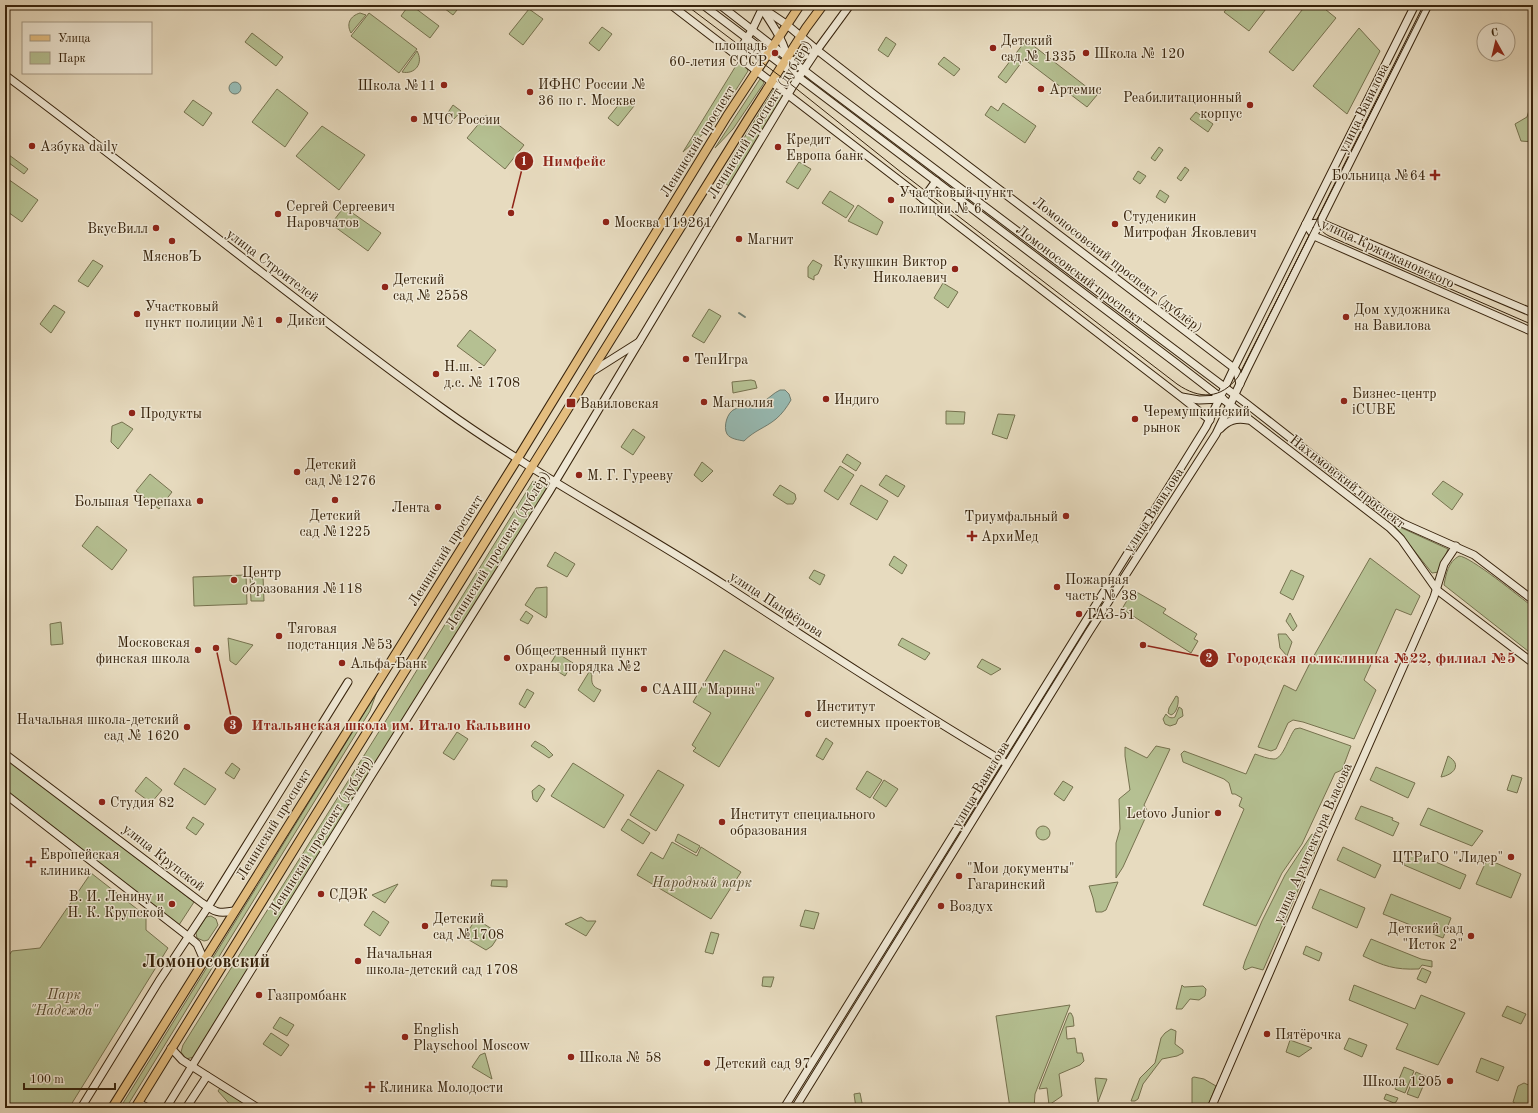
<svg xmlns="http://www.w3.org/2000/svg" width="1538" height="1113" viewBox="0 0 1538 1113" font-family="'Old Standard TT',serif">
<rect width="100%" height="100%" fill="#e7dbbf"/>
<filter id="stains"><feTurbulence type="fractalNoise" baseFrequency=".005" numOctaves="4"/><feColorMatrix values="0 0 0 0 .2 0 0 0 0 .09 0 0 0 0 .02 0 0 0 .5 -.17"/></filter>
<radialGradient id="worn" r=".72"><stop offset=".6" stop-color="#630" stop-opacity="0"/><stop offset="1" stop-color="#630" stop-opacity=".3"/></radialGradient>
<g fill="#b5c092" stroke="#76724f">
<polygon points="409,5 411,5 439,26 430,38 401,16"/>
<polygon points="440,5 461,5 453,15"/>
<polygon points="1230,5 1269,5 1249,31 1224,12"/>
<polygon points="1306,5 1320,5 1336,18 1293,71 1269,52"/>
<polygon points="529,9 543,19 523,45 509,34"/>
<path d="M360,13L366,15L351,33C346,24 350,16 360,13Z"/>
<polygon points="369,13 417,49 399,73 351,36"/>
<polygon points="602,27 612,34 599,51 589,43"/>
<polygon points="1359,28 1380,51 1347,114 1313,86"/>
<polygon points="252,33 283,57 276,66 245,42"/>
<polygon points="886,37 896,44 888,57 878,50"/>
<polygon points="1026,40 1097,95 1087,107 1024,59 1006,83 998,77"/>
<path d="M417,51C424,63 415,75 402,72Z"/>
<polygon points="944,57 960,69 954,76 938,64"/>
<polygon points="741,63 747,68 748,71 714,124 683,152 737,64"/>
<polygon points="760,79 762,79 764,83 733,129 715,148"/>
<polygon points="277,89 308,113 285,147 252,122"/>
<polygon points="774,89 778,89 786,96 729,186 719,179"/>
<polygon points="1533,97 1533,142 1521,141 1515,124 1527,117"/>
<polygon points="624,98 634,106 618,126 608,118"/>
<polygon points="193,100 212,113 203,126 184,112"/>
<polygon points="1003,103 1036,126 1025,143 985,115 991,106 998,111"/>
<polygon points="453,105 461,111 454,119 447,114"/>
<polygon points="1196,112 1213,124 1208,132 1190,119"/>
<polygon points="486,115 524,145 505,169 467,138"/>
<polygon points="322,126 365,155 339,190 296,156"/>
<polygon points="1159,147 1163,150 1155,161 1151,158"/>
<polygon points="5,152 28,169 24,174 5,160"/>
<polygon points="799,162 811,169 798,189 786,182"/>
<polygon points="1185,167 1189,170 1181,181 1177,178"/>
<polygon points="1138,171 1146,176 1140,184 1133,179"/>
<polygon points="5,177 38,200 22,222 5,210"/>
<polygon points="1160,190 1169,196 1165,203 1156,197"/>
<polygon points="830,191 854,206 846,218 822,203"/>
<polygon points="858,205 883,222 877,235 848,221"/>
<polygon points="344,207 381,233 368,251 331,224"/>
<polygon points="93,260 103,266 88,287 78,281"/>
<polygon points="813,260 822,265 818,274 814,276 814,280 808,277 808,267"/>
<polygon points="943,283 958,292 948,308 934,298"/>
<polygon points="54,305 65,312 51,333 40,324"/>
<polygon points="709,309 721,316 704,343 692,336"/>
<polygon points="470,330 496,350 484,366 457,346"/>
<polygon points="751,380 755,381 757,388 733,393 732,382"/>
<polygon points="946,411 965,412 964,424 946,424"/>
<polygon points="998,414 1015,415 1007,439 992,434"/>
<polygon points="122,422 133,429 118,449 111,442 112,426"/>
<polygon points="633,429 645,437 633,455 621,447"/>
<polygon points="847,454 861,463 856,471 842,462"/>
<polygon points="702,462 713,471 702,482 694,475"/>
<polygon points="840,466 854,475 838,500 824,491"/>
<polygon points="150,474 172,492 159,509 136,491"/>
<polygon points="886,475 905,486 898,497 879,485"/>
<polygon points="533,481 548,489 194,1057 186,1059 181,1052 183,1045 390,714"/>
<polygon points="1443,481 1463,494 1452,510 1432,494"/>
<polygon points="780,485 795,494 796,499 793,504 787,504 773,495"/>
<polygon points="861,485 888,501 877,520 850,504"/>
<polygon points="1393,524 1448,549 1439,572 1432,573"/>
<polygon points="97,526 127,550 112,570 82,546"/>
<polygon points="555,552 575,564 567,577 547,566"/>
<polygon points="894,556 907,565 902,574 889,565"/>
<path d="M1459,556C1470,556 1521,598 1533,607V655L1444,585C1446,574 1448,562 1459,556Z"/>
<polygon points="1370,558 1420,596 1411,615 1396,609 1364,680 1376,690 1354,739 1303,722 1293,720 1288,723 1276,749 1271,751 1258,747 1284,685 1296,691 1312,659"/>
<polygon points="814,570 825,575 820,585 809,578"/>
<polygon points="1291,570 1304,576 1293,600 1280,593"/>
<polygon points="246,575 247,604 194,606 193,577"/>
<polygon points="250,576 263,576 264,601 251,601"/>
<polygon points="547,587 547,615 546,618 525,605 536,588"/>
<polygon points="1133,590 1166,609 1163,613 1197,634 1194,639 1198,641 1191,653 1122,609"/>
<polygon points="526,611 533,616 528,624 520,620"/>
<polygon points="1290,613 1297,626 1293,631 1286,621"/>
<polygon points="61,622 63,644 51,645 50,624"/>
<polygon points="1278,634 1286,634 1292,642 1287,656 1280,648"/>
<polygon points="228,638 253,645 236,665 230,661"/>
<polygon points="902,638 930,653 925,660 898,645"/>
<polygon points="724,650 774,678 719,767 693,751 696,748 692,745 711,713 693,702"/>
<polygon points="557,653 573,663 565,676 549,666"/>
<polygon points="982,659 1001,669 991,675 977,667"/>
<path d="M589,672L592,674C591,683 592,687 601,690L594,702L578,690Z"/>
<polygon points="527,689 534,693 525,708 519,704"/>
<polygon points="376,694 370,711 126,1108 120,1108"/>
<path d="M1176,696L1178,697C1179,703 1177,713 1171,715L1168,713L1169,708Z"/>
<path d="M1179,707L1182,709L1183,716L1178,719L1176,724L1170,726L1165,724L1163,719L1166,714C1168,717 1171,719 1175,717Z"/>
<path d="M1300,728L1351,746L1342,770L1335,773L1302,844L1282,873L1256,926L1203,905L1244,809L1239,806L1242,798L1235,794H1232L1229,783L1224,779L1183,762L1181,754L1184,751L1246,774L1255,754C1261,756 1268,759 1274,759C1283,759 1289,736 1295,729Z"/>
<polygon points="457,732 468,739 454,760 443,753"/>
<polygon points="826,738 833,743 823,760 816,756"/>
<polygon points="535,741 545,747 553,755 549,758 531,746"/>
<polygon points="1156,746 1170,749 1144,805 1148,812 1123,867 1116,878 1116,843 1120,829 1119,799 1130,790 1125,756 1125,747 1147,758"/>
<path d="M1448,756C1463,765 1453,775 1441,777Z"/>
<polygon points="5,758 194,902 179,925 5,791"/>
<polygon points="232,763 240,769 234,779 225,773"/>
<polygon points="573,763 624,795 604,828 551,796"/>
<polygon points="1376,767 1415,783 1408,798 1370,780"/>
<polygon points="184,768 216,789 205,805 174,784"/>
<polygon points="658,770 684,785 656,831 630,815"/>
<polygon points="867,771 882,780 870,798 856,789"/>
<polygon points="1512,775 1522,778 1517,793 1507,790"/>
<polygon points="146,777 162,790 151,803 135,791"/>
<polygon points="884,780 898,789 886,807 873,798"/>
<polygon points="1063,781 1073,787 1064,801 1054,794"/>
<polygon points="539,785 545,789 537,802 533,799 532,791"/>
<polygon points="1361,806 1393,818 1392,820 1399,823 1393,836 1355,819"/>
<polygon points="1428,808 1483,831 1472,846 1420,825"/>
<polygon points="193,817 204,824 196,835 186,828"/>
<polygon points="628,819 650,833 643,844 621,830"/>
<circle cx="1043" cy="833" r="7"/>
<polygon points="678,834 700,846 696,853 675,841"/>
<polygon points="1312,834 1320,840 1264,968 1263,970 1252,967 1245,970 1243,968 1245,961 1262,921 1285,875"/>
<polygon points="672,842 697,856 701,847 741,872 711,919 637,875 651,852 663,859"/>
<polygon points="1343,847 1381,865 1375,878 1337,860"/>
<polygon points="1410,851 1466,875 1460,889 1404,865"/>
<polygon points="1487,859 1521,874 1511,898 1476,884"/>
<polygon points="91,873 146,916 146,930 168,948 69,1108 5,1108 5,961 12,951 40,948"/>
<polygon points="492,880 507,880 507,887 491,886"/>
<polygon points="1118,882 1106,910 1102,912 1096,912 1093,898 1089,886"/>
<polygon points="398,884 385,903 372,895"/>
<polygon points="1320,889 1365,908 1357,928 1312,908"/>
<polygon points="1391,894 1451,918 1443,938 1383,914"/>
<polygon points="805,910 819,913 814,929 800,926"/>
<polygon points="373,911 389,922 380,936 364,925"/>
<polygon points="211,916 216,919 218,925 208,940 204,941 197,938 196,933 206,917"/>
<polygon points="581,917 587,921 596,921 586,936 565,924"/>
<polygon points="476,919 500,934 492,946 486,950 464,937"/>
<polygon points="711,932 719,934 713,954 705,952"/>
<path d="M1371,939L1421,959L1432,961V967L1422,965L1419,969C1394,970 1384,966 1363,956Z"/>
<polygon points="1306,946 1322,953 1319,961 1303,954"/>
<polygon points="1422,968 1431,972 1426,983 1417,979"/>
<polygon points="763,977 774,977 771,987 762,986"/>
<polygon points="1182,985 1184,987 1203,986 1206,989 1205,996 1199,1000 1190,999 1182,1009 1176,1009"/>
<polygon points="1354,985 1415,1009 1421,995 1465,1013 1438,1065 1396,1049 1408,1024 1349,1000"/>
<polygon points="1070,1005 1035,1094 1034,1108 1010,1108 996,1016"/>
<polygon points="1507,1006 1526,1014 1521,1024 1502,1016"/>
<polygon points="1069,1013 1071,1013 1073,1017 1074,1026 1066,1027 1067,1039 1075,1038 1077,1053 1082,1053 1084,1061 1080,1065 1059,1074 1062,1096 1049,1105 1047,1088 1039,1089"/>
<polygon points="280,1017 294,1025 287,1036 273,1028"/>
<polygon points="1171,1029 1176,1031 1175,1044 1183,1050 1183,1053 1177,1056 1162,1059 1143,1084 1138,1099 1135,1101 1131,1101 1140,1078 1155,1063 1161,1038 1165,1033"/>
<polygon points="271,1033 289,1045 281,1056 263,1044"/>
<polygon points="1349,1038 1367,1045 1362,1057 1344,1049"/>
<polygon points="1290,1040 1312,1048 1299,1057 1286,1052"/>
<polygon points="485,1053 492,1079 472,1067 480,1055"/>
<polygon points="1481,1058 1504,1067 1498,1081 1476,1072"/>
<polygon points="1404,1067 1414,1071 1405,1093 1395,1089"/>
<polygon points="1416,1072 1427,1077 1418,1098 1407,1094"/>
<polygon points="1194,1077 1204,1079 1216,1086 1207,1108 1189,1108 1192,1103 1192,1078"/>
<polygon points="1095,1078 1107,1079 1098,1102"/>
<polygon points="1524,1083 1533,1087 1533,1108 1523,1108 1513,1102 1518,1086"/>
<polygon points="220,1088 253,1108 233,1108 218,1091"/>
<polygon points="860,1093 863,1108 856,1108 854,1094"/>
<polygon points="1386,1094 1398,1098 1396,1102 1394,1103 1384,1099"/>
</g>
<g fill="#97bbb4" stroke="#717e71">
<circle cx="235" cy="88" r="6"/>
<path d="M780,390H785L789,394L791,400C787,407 782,414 776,419C765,428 755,430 744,441C739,440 730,439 727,434C723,427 727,412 735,409C743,405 753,406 762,402C769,399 773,393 780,390Z"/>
</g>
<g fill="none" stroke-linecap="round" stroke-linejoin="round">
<polyline stroke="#717e71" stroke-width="2" points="739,313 745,317"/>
<g stroke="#37230c" stroke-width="9">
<g id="secondary">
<polyline points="671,5 1181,397 1210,420"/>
<polyline points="703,5 1176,363 1390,528 1401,539 1437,590 1533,663"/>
<polyline points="720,5 814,78 1247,404 1390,516 1402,523 1474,555 1533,600"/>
<polyline points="758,5 786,24 817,50 871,92 1234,368 1237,372 1240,384"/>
<path d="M763,10C772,25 784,40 787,58"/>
<polyline points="736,56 752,30 764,5"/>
<polyline points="736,56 763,48"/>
<polyline points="789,63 816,50"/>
<path d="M5,75C152,184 293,301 442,408C532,473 632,525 726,586C818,646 910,706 1004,762"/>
<polyline points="923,199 936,181"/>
<polyline points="1306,224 1314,236 1533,332"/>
<polyline points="1306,224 1321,223 1533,313"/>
<polyline points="590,373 639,342"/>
<polyline points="1182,397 1199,400 1223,399"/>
<path d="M1220,429C1228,420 1236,418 1248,420"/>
<path d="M5,754L202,903C215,912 218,914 234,911"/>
<polyline points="5,794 189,937 197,944 204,960"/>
<polyline points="171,1048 182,1060 258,1108"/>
<polyline points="138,1103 148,1108"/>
<polyline points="81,1108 159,981 208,907 348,682"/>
<polyline points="166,1108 371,776 549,492 793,86 817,50 850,5"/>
<polyline points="186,1108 207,1076"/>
<polyline points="784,1108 1206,427 1234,368 1415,5"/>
<polyline points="795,1108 1089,632 1216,434 1247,369 1428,5"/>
<polyline points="1211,1108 1328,837 1434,597 1444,564 1456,546"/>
</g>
</g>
<g stroke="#37230c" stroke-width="10">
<g id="primary">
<polyline points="112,1108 518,458 727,116 800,5"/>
<polyline points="135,1108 303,835 748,119 806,28 823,5"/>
</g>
</g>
<use href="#secondary" stroke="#efe8d5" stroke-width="7"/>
<use href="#primary" stroke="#e4be80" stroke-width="8"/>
<g stroke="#37230c" stroke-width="1">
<path d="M686,5L793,86L902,173L1177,384C1200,400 1221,399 1238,377L1425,5"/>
<path d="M1318,218C1317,226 1321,232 1329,236L1533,325"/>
</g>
</g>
<g fill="#8f2418" stroke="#efe8d5" stroke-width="1.5">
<circle cx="993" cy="48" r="4"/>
<circle cx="775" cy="53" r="4"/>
<circle cx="1086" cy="53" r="4"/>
<circle cx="444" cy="85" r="4"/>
<circle cx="1041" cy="89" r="4"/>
<circle cx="530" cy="92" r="4"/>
<circle cx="1250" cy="105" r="4"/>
<circle cx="414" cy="119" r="4"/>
<circle cx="32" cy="146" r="4"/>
<circle cx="778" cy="147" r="4"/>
<path d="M1433 169h4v4h4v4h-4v4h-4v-4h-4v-4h4z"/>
<circle cx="891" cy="200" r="4"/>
<circle cx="278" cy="214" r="4"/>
<circle cx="606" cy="222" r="4"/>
<circle cx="1115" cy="224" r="4"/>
<circle cx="156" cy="228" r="4"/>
<circle cx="739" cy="239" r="4"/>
<circle cx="172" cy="241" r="4"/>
<circle cx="955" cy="269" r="4"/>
<circle cx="385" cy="287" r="4"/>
<circle cx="137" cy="314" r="4"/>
<circle cx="1346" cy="317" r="4"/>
<circle cx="279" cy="320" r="4"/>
<circle cx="686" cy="359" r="4"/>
<circle cx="436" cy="374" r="4"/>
<circle cx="826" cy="399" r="4"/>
<circle cx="1344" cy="401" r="4"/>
<circle cx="704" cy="402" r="4"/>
<rect x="566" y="398" width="10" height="10" rx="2"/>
<circle cx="132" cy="413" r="4"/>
<circle cx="1135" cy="419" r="4"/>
<circle cx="297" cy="472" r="4"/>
<circle cx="579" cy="475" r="4"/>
<circle cx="335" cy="500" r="4"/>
<circle cx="200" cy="501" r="4"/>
<circle cx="438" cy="507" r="4"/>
<circle cx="1066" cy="516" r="4"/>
<path d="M970 530h4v4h4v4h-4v4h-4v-4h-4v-4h4z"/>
<circle cx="234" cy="580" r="4"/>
<circle cx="1057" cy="587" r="4"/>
<circle cx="1079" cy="614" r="4"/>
<circle cx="279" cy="636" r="4"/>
<circle cx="198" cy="650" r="4"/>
<circle cx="507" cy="658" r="4"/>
<circle cx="342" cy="663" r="4"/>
<circle cx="644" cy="689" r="4"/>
<circle cx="808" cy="714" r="4"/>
<circle cx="187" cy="727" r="4"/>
<circle cx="102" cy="802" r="4"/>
<circle cx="1218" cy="813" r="4"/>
<circle cx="722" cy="822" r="4"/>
<circle cx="1511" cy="857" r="4"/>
<path d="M29 856h4v4h4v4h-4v4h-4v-4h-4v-4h4z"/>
<circle cx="959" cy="876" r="4"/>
<circle cx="321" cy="894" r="4"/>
<circle cx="172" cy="904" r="4"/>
<circle cx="941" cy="906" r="4"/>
<circle cx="425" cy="926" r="4"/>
<circle cx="1471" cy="936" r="4"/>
<circle cx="358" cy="961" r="4"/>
<circle cx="259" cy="995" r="4"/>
<circle cx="1267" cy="1034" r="4"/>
<circle cx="405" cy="1037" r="4"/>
<circle cx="571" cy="1057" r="4"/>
<circle cx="707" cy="1063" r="4"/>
<circle cx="1450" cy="1081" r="4"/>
<path d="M368 1081h4v4h4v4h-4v4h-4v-4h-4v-4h4z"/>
</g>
<g text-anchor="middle" stroke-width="3" stroke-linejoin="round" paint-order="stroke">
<g font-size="14" fill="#37230c" stroke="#efe8d5" text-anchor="start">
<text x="1001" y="45">Детский<tspan x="1001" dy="16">сад № 1335</tspan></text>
<text x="767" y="50" text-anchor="end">площадь<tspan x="767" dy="16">60-летия СССР</tspan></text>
<text x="1094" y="58">Школа № 120</text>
<text x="538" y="89">ИФНС России №<tspan x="538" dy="16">36 по г. Москве</tspan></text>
<text x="436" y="90" text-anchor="end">Школа №11</text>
<text x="1049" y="94">Артемис</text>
<text x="1242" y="102" text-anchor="end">Реабилитационный<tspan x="1242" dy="16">корпус</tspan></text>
<text x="422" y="124">МЧС России</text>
<text x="786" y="144">Кредит<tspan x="786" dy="16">Европа банк</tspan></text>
<text x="40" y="151">Азбука daily</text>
<text x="1426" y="180" text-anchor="end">Больница №64</text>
<text x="899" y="197">Участковый пункт<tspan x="899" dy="16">полиции № 6</tspan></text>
<text x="286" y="211">Сергей Сергеевич<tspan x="286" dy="16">Наровчатов</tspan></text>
<text x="1123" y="221">Студеникин<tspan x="1123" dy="16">Митрофан Яковлевич</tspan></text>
<text x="614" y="227">Москва 119261</text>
<text x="148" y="233" text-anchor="end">ВкусВилл</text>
<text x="747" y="244">Магнит</text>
<text x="172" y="261" text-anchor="middle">МясновЪ</text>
<text x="947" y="266" text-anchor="end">Кукушкин Виктор<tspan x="947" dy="16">Николаевич</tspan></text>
<text x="393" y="284">Детский<tspan x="393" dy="16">сад № 2558</tspan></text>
<text x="145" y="311">Участковый<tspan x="145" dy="16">пункт полиции №1</tspan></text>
<text x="1354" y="314">Дом художника<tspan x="1354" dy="16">на Вавилова</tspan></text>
<text x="287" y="325">Дикси</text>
<text x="694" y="364">ТепИгра</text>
<text x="444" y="371">Н.ш. -<tspan x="444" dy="16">д.с. № 1708</tspan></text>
<text x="1352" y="398">Бизнес-центр<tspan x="1352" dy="16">iCUBE</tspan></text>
<text x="834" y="404">Индиго</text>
<text x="712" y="407">Магнолия</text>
<text x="580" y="408">Вавиловская</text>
<text x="1143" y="416">Черемушкинский<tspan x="1143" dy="16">рынок</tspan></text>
<text x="140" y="418">Продукты</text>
<text x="305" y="469">Детский<tspan x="305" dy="16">сад №1276</tspan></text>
<text x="587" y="480">М. Г. Гурееву</text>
<text x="192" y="506" text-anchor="end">Большая Черепаха</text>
<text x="430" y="512" text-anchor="end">Лента</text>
<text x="335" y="520" text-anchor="middle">Детский<tspan x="335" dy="16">сад №1225</tspan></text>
<text x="1058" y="521" text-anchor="end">Триумфальный</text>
<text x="981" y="541">АрхиМед</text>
<text x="242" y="577">Центр<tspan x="242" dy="16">образования №118</tspan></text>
<text x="1065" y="584">Пожарная<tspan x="1065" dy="16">часть № 38</tspan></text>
<text x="1087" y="619">ГАЗ-51</text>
<text x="287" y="633">Тяговая<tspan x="287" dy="16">подстанция №53</tspan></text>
<text x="190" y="647" text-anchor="end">Московская<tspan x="190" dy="16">финская школа</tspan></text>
<text x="515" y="655">Общественный пункт<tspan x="515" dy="16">охраны порядка №2</tspan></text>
<text x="350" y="668">Альфа-Банк</text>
<text x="652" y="694">СААШ "Марина"</text>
<text x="816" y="711">Институт<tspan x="816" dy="16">системных проектов</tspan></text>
<text x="179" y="724" text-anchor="end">Начальная школа-детский<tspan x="179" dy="16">сад № 1620</tspan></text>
<text x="110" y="807">Студия 82</text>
<text x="1210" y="818" text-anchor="end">Letovo Junior</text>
<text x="730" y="819">Институт специального<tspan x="730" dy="16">образования</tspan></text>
<text x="40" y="859">Европейская<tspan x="40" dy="16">клиника</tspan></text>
<text x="1503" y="862" text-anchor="end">ЦТРиГО "Лидер"</text>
<text x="967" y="873">"Мои документы"<tspan x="967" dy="16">Гагаринский</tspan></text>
<text x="329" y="899">СДЭК</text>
<text x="164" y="901" text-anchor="end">В. И. Ленину и<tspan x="164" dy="16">Н. К. Крупской</tspan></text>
<text x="949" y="911">Воздух</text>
<text x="433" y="923">Детский<tspan x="433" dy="16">сад №1708</tspan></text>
<text x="1463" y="933" text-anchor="end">Детский сад<tspan x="1463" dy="16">"Исток 2"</tspan></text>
<text x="366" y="958">Начальная<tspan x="366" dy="16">школа-детский сад 1708</tspan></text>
<text x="267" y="1000">Газпромбанк</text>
<text x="413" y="1034">English<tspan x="413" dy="16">Playschool Moscow</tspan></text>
<text x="1275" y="1039">Пятёрочка</text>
<text x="579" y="1062">Школа № 58</text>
<text x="715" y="1068">Детский сад 97</text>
<text x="1442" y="1086" text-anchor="end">Школа 1205</text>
<text x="379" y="1092">Клиника Молодости</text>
</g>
<g font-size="14" fill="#37230c" stroke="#efe8d5">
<text transform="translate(1363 108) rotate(-64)" y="5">улица Вавилова</text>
<text transform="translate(759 119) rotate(-58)" y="5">Ленинский проспект (дублёр)</text>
<text transform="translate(697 141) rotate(-58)" y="5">Ленинский проспект</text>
<text transform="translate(1388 253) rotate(25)" y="5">улица Кржижановского</text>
<text transform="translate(1118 264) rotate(38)" y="5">Ломоносовский проспект (дублёр)</text>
<text transform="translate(273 265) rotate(37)" y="5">улица Строителей</text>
<text transform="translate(1080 274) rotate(37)" y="5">Ломоносовский проспект</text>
<text transform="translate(1348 481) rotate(38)" y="5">Нахимовский проспект</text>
<text transform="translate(1153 510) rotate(-57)" y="5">улица Вавилова</text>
<text transform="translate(445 550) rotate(-58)" y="5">Ленинский проспект</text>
<text transform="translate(497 550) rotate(-58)" y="5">Ленинский проспект (дублёр)</text>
<text transform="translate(777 604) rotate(33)" y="5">улица Панфёрова</text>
<text transform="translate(980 784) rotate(-59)" y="5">улица Вавилова</text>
<text transform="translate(273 824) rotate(-58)" y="5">Ленинский проспект</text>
<text transform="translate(320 835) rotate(-58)" y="5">Ленинский проспект (дублёр)</text>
<text transform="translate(1312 843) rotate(-66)" y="5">улица Архитектора Власова</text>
<text transform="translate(164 857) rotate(38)" y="5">улица Крупской</text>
</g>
<g font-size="14" font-style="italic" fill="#564a2e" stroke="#efe8d5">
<text x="702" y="887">Народный парк</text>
<text x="64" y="999">Парк<tspan x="64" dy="16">"Надежда"</tspan></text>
</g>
<g font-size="18" font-weight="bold" fill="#37230c" stroke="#efe8d5">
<text x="206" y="967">Ломоносовский</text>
</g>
</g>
<path fill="none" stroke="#8f2418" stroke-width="1.5" d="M511 213L524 161M1143 645L1209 658M216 648L233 725"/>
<g fill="#8f2418" stroke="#efe8d5" stroke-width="1.5">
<circle cx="511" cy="213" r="4"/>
<circle cx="1143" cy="645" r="4"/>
<circle cx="216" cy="648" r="4"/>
<circle cx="524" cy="161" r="10"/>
<circle cx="1209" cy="658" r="10"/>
<circle cx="233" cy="725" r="10"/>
</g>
<g font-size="12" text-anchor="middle" font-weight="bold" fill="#fff">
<text x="524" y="165">1</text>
<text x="1209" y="662">2</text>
<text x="233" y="729">3</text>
</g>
<g font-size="15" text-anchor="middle" font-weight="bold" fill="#8f2418" stroke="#efe8d5" stroke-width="3" stroke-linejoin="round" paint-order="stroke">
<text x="574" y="166">Нимфейс</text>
<text x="1371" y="663">Городская поликлиника №22, филиал №5</text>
<text x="391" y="730">Итальянская школа им. Итало Кальвино</text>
</g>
<rect width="1538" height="1113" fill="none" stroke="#e7dbbf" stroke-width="20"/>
<rect x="6" y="6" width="1526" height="1101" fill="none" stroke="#37230c" stroke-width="2"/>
<rect x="10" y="10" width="1518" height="1093" fill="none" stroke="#37230c"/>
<rect x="22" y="22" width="130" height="52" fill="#efe8d5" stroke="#a59985"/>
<rect x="30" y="35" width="20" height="6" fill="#e4be80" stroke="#a59985"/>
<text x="58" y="42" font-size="12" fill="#37230c">Улица</text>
<rect x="30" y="52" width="20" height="12" fill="#b5c092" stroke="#a59985"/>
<text x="58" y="62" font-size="12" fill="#37230c">Парк</text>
<g transform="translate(1496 42) rotate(352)"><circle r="19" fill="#efe8d5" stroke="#a59985"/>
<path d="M0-3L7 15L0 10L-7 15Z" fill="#8f2418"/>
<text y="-6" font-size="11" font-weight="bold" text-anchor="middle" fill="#37230c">С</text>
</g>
<path d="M24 1083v6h91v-6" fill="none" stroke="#37230c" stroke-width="2"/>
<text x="30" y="1083" font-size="12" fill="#37230c" stroke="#efe8d5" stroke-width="3" paint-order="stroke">100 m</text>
<rect width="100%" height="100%" filter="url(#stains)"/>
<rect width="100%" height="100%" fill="url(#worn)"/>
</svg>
